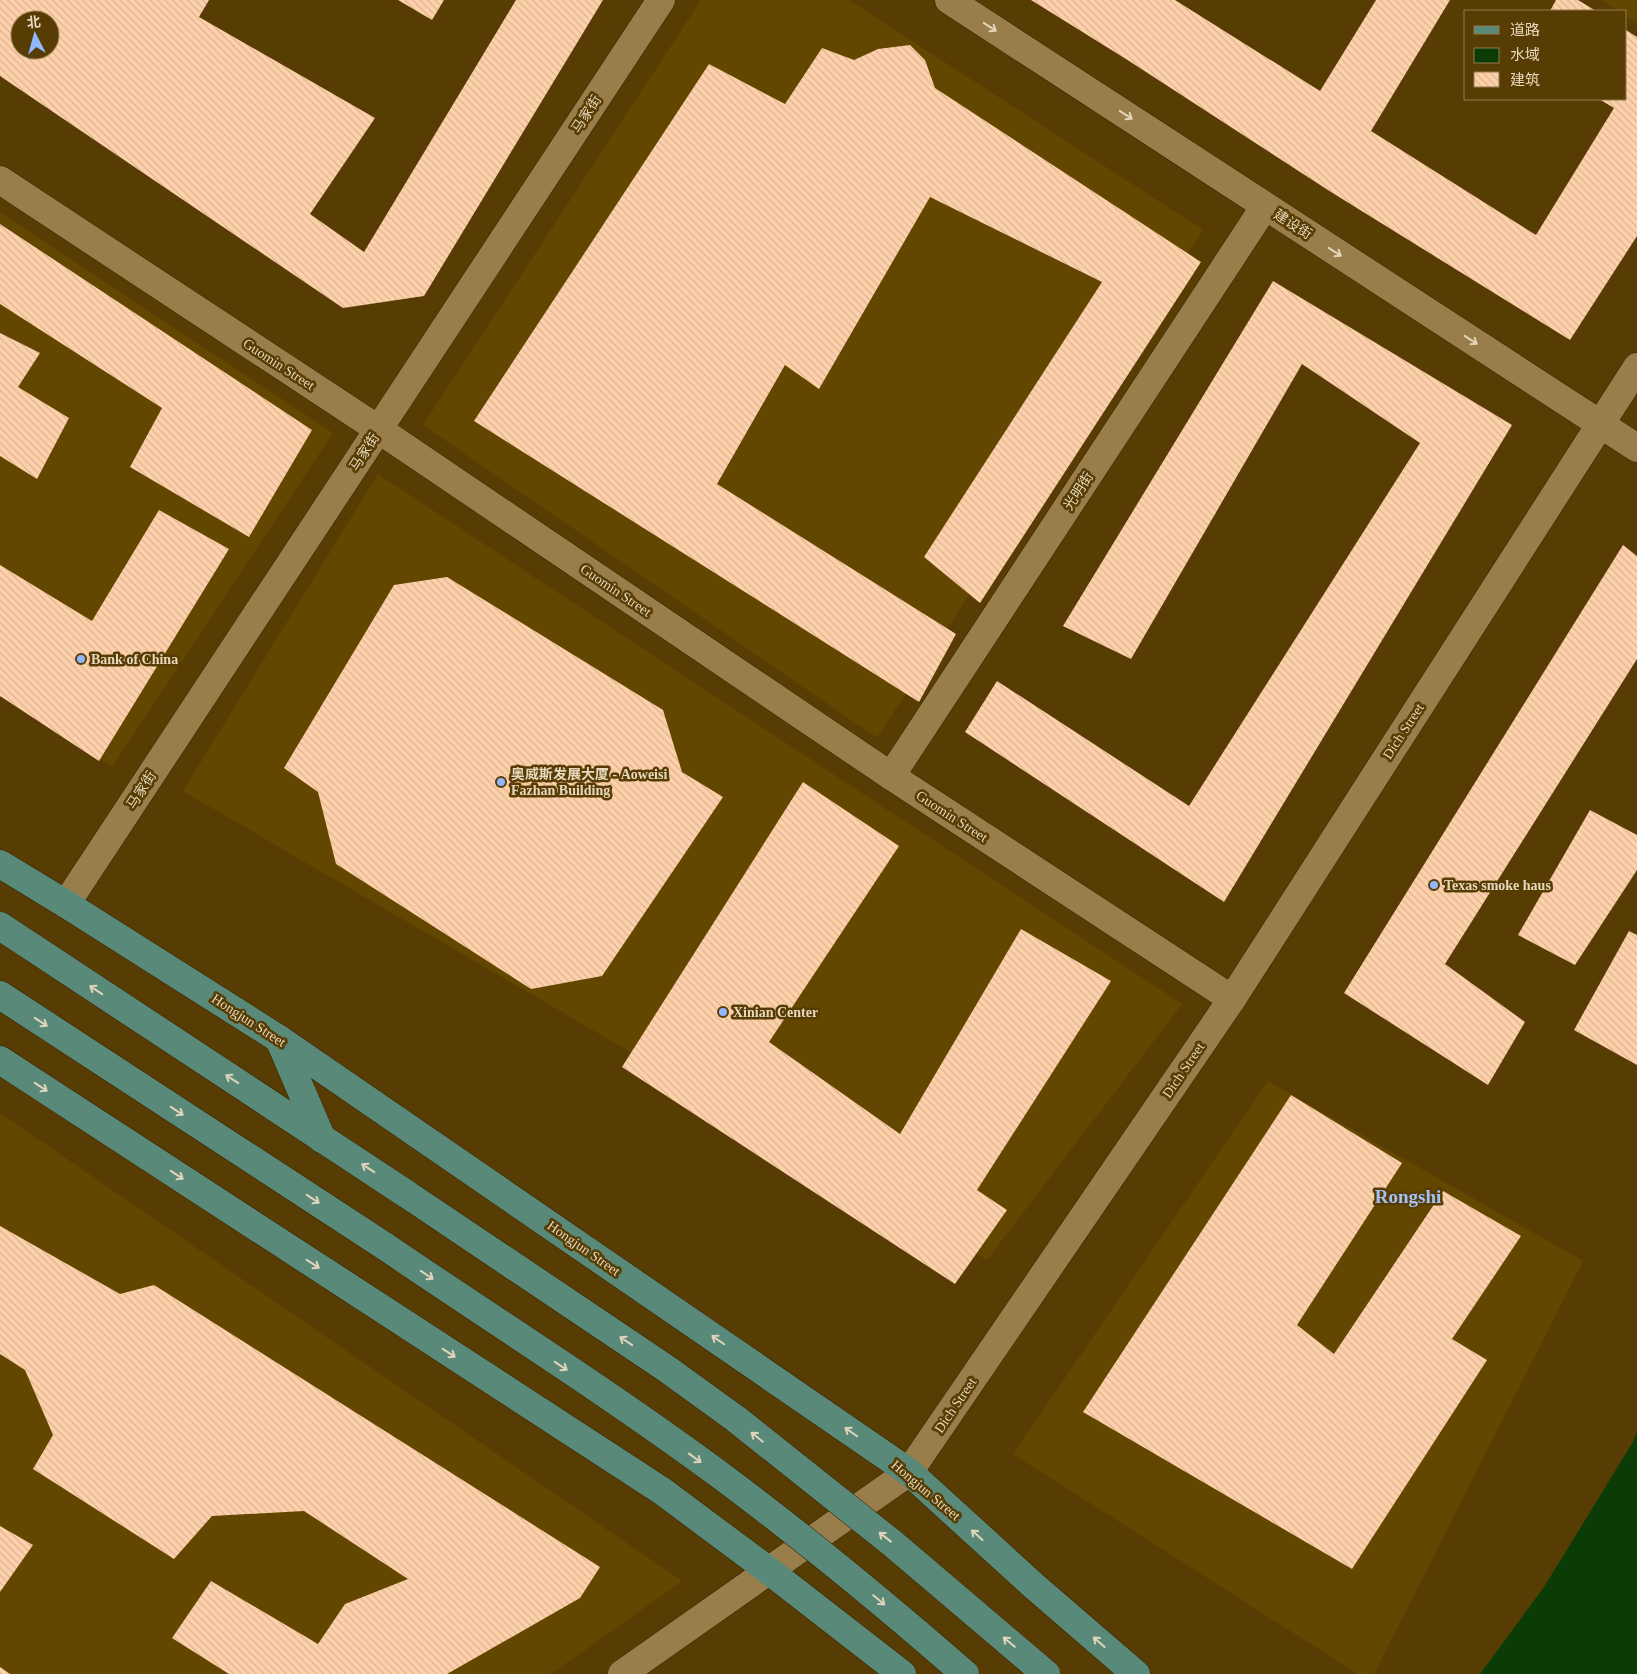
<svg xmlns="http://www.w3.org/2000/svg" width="1637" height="1674" viewBox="0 0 1637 1674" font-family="'Times New Roman','Noto Sans SC',serif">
<defs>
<pattern id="building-back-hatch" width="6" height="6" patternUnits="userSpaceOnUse" patternTransform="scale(1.25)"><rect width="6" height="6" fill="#ffd1ab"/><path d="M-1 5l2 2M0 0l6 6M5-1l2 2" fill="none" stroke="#dab494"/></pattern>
</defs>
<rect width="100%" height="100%" fill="#573d03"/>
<g fill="#634600">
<polygon points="701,0 849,0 1203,230 877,738 423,425"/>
<polygon points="1601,0 1637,0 1637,23 1626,16 1626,11 1619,11"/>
<polygon points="0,212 333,433 112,767 0,696"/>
<polygon points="378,474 1182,1004 987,1260 183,791"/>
<polygon points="1268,1081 1583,1261 1374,1674 1358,1674 1013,1454"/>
<polygon points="0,1113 682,1581 551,1674 0,1674"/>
</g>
<polygon fill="#0c3c06" points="1637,1431 1637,1674 1480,1674 1544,1587 1633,1442"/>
<g fill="url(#building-back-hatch)" fill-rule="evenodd">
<path d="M0,0H209L199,17L375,118L310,214L364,252L516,0H603L424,296L343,308L0,76ZM20,20H50V50H20Z"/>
<polygon points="398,0 444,0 432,20"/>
<polygon points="1031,0 1175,0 1320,91 1376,0 1450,0 1371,131 1536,235 1614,108 1599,99 1626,99 1626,30 1637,37 1637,236 1570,340 1331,192 1126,59"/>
<polygon points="1556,0 1578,0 1596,11 1550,11"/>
<polygon points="910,45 925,60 935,88 1201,262 980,603 924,557 1102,282 930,197 819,389 785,365 717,484 956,634 919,702 474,421 709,64 785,104 822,48 854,60 878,49"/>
<polygon points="0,224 312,430 249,537 130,467 162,408 0,304"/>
<polygon points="1273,281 1512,425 1224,902 965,732 997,681 1189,806 1420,443 1302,364 1131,659 1063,626"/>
<polygon points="0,333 40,353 18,387 69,418 37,479 0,456"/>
<polygon points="159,510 229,549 99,761 0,696 0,565 92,621"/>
<polygon points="1623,545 1637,556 1637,659 1445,964 1525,1022 1488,1085 1344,993"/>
<polygon points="447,577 663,710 682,772 723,797 602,976 531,989 336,864 318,792 284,768 394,585"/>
<polygon points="803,782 899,846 769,1042 900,1134 1021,929 1111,981 977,1190 1007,1210 955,1284 622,1067"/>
<polygon points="1590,810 1637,835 1637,870 1575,965 1518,935"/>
<polygon points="1629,931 1637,935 1637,1065 1574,1030"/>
<polygon points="1291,1095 1402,1163 1297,1325 1334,1354 1443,1191 1521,1236 1452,1339 1487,1360 1352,1569 1083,1412"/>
<polygon points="0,1226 120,1294 154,1285 600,1567 580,1598 447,1674 229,1674 172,1638 211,1581 318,1644 345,1604 408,1579 304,1511 212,1516 174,1559 33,1469 53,1435 25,1370 0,1354"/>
<polygon points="0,1526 33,1545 0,1592"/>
<polygon points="0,1667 10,1674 0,1674"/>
</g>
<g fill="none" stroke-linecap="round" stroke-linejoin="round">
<g stroke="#382500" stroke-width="29">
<g id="secondary">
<polyline points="949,0 1637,448"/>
<polyline points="0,180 378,429 891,776 1232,999"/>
<polyline points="891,776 1265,206"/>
<polyline points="66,904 661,0"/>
<polyline points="622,1674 909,1472 1232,999 1637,367"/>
</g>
</g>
<g stroke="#382500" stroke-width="29">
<g id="primary">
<polyline points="0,864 66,904 279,1039 909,1472 1034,1586 1136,1674"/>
<polyline points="0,926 408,1195"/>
<polyline points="0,995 386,1247"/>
<polyline points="279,1039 322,1139"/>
<polyline points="0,1060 662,1491 768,1570 902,1674"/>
</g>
</g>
<use href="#secondary" stroke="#997d4b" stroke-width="28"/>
<use href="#primary" stroke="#598979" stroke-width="28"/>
<g stroke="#382500" stroke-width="29" stroke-linecap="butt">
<g id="primary-bridge">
<polyline points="408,1195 667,1369 736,1419 892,1543 1046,1674"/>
<path d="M386,1247C499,1324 615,1397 724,1478C807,1540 887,1606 965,1674"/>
</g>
</g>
<use href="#primary-bridge" stroke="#598979" stroke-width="28"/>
</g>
<defs><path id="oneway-shaft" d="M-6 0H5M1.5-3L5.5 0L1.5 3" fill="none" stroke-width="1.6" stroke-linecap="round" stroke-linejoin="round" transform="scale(1.25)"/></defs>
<g stroke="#e3d3b8">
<use href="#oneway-shaft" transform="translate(990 27) rotate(33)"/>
<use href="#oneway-shaft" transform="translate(1126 115) rotate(33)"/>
<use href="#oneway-shaft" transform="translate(1335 252) rotate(33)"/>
<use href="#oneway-shaft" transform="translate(1471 340) rotate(33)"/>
</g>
<g stroke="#e0d4bb">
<use href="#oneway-shaft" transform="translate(96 990) rotate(-147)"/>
<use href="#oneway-shaft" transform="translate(41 1022) rotate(33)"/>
<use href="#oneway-shaft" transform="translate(232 1079) rotate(-147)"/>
<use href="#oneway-shaft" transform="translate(41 1087) rotate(33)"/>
<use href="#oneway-shaft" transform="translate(177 1111) rotate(33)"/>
<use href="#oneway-shaft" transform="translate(368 1168) rotate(-147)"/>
<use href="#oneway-shaft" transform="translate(177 1175) rotate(33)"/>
<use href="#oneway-shaft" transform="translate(313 1199) rotate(33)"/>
<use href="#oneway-shaft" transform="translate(313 1264) rotate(33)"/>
<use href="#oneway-shaft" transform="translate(427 1275) rotate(34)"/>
<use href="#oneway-shaft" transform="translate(718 1340) rotate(-145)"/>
<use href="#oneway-shaft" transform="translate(626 1341) rotate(-146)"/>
<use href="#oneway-shaft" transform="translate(449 1353) rotate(33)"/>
<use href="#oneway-shaft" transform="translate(561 1366) rotate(34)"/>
<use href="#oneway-shaft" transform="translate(851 1432) rotate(-145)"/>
<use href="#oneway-shaft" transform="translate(757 1437) rotate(-141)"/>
<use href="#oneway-shaft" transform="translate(695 1458) rotate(36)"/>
<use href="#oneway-shaft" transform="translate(977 1535) rotate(-138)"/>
<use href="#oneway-shaft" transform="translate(885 1537) rotate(-142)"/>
<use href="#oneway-shaft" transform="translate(879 1600) rotate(40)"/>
<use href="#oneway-shaft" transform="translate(1009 1642) rotate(-140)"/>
<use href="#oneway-shaft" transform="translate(1099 1642) rotate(-139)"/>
</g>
<g fill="#91b8fd" stroke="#573d03" stroke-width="2">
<circle cx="81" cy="659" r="5"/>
<circle cx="501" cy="782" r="5"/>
<circle cx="1434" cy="885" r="5"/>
<circle cx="723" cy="1012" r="5"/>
</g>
<g text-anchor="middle" stroke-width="5" stroke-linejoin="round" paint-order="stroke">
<g font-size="14" fill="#e7d8be" stroke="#573d03">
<text transform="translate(586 114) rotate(-57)" y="5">马家街</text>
<text transform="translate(1293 224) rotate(33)" y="5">建设街</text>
<text transform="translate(279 364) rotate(33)" y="5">Guomin Street</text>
<text transform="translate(364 452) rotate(-57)" y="5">马家街</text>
<text transform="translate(1078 491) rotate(-57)" y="5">光明街</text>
<text transform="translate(616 590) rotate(34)" y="5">Guomin Street</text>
<text transform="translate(1403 731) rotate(-57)" y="5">Dich Street</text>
<text transform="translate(141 790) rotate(-57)" y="5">马家街</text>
<text transform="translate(952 816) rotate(33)" y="5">Guomin Street</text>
<text transform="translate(249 1020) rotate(33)" y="5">Hongjun Street</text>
<text transform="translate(1183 1070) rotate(-56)" y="5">Dich Street</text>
<text transform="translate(584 1248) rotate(35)" y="5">Hongjun Street</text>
<text transform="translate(955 1405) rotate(-56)" y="5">Dich Street</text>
<text transform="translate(926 1490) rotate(40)" y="5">Hongjun Street</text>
</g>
<g font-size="14" font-weight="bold" fill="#e7d8be" stroke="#573d03" text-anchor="start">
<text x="91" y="664">Bank of China</text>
<text x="511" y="779">奥威斯发展大厦 - Aoweisi<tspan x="511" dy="16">Fazhan Building</tspan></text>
<text x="1444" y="890">Texas smoke haus</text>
<text x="733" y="1017">Xinian Center</text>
</g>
<g font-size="19" font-weight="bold" fill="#a4c1f5" stroke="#573d03">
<text x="1408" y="1203">Rongshi</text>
</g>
</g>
<rect x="1464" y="10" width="162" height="90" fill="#573d03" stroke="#917b4e"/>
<rect x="1474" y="26" width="25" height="8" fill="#598979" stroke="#917b4e"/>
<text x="1510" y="35" font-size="15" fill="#e7d8be">道路</text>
<rect x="1474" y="48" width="25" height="15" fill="#0c3c06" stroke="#917b4e"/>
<text x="1510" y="60" font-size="15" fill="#e7d8be">水域</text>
<rect x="1474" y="72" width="25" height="15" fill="url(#building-back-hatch)" stroke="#917b4e"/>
<text x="1510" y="85" font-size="15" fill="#e7d8be">建筑</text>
<g transform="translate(35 35) rotate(354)"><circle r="24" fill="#573d03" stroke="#917b4e"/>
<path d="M0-4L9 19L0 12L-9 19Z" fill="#91b8fd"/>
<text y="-8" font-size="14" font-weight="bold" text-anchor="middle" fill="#e7d8be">北</text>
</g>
</svg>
